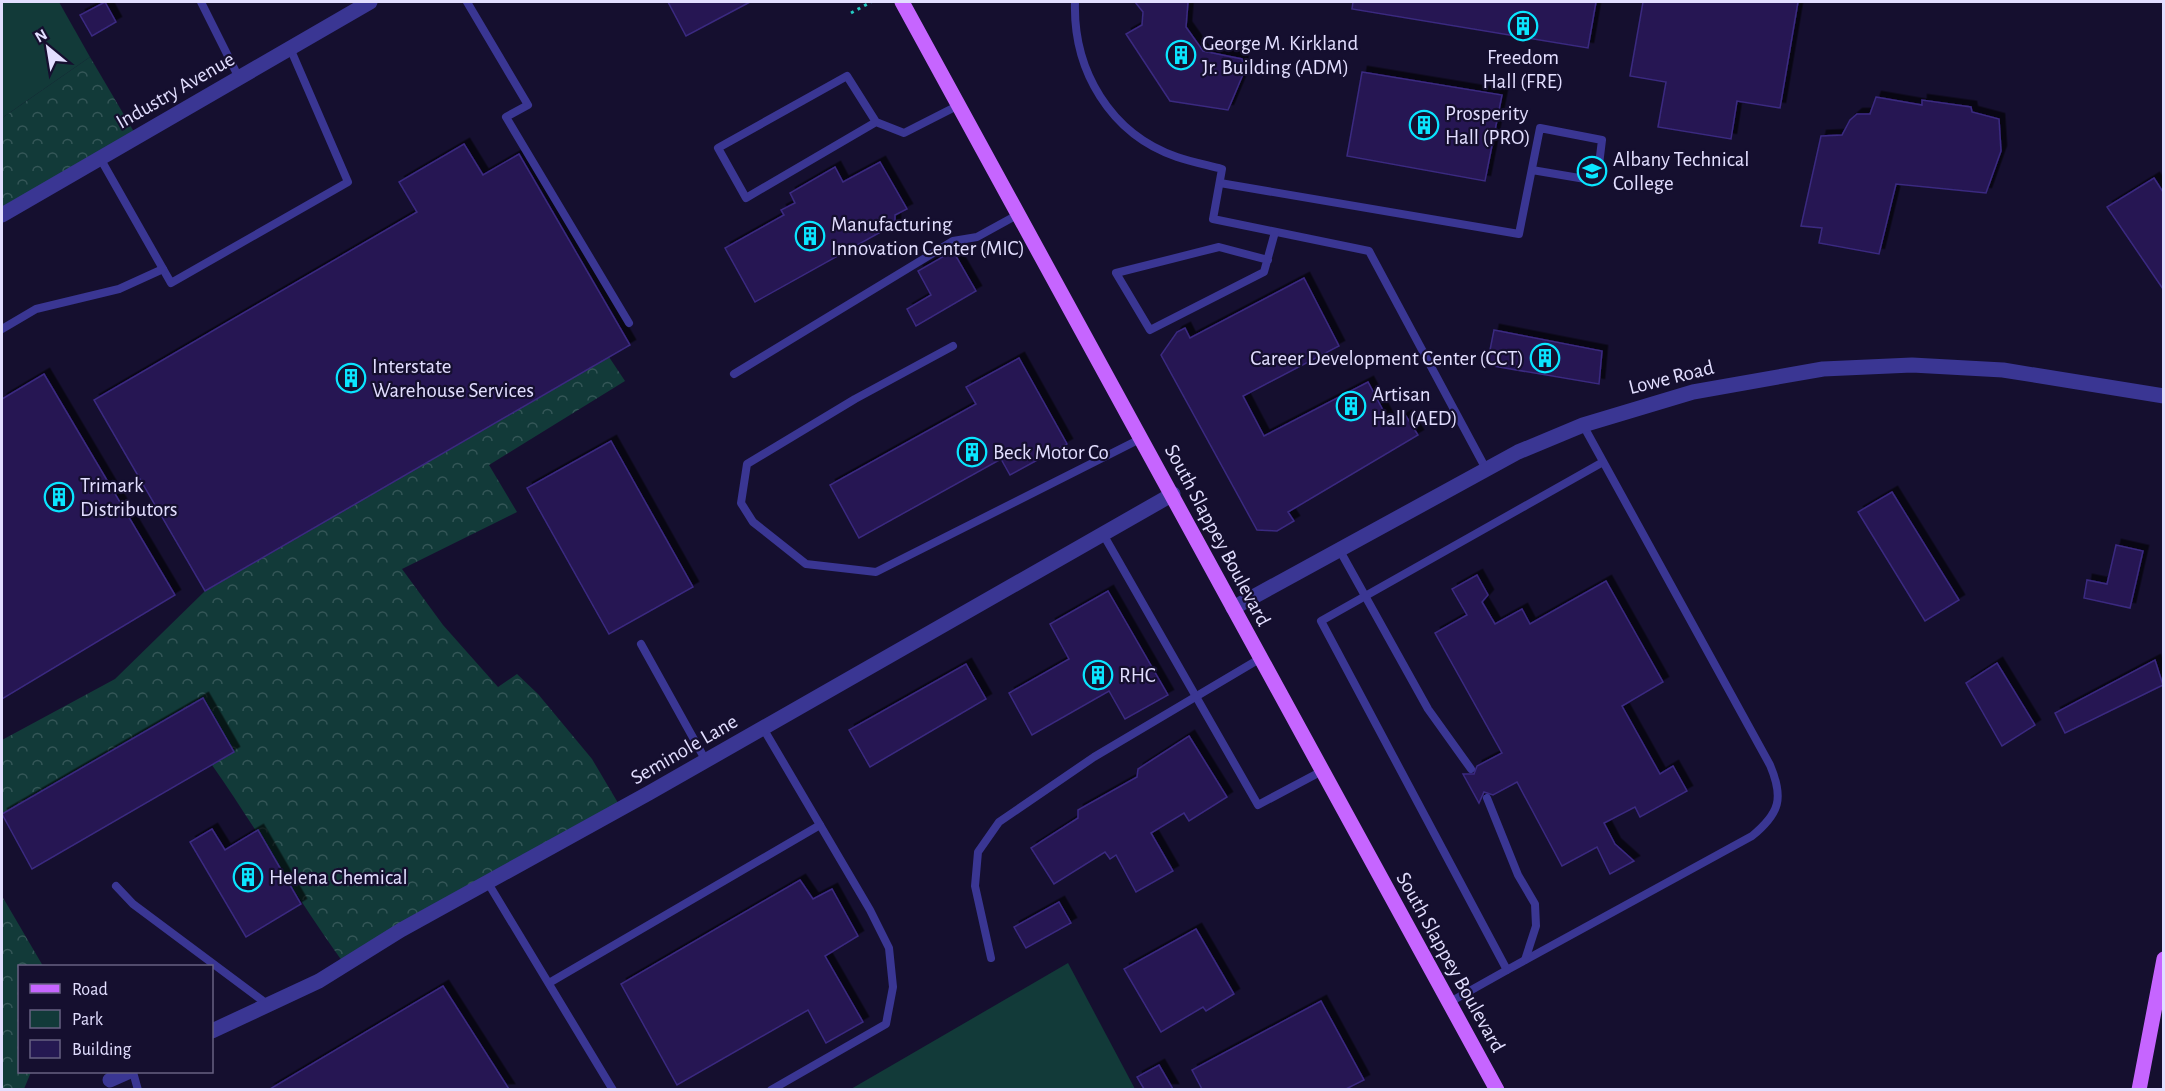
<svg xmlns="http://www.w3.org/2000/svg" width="2165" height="1091" viewBox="0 0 2165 1091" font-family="'Alegreya Sans',sans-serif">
<defs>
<pattern id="forest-crowns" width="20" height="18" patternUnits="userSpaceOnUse" patternTransform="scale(1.5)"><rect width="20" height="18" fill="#123a39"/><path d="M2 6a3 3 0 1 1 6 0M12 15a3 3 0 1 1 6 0" fill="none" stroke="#345657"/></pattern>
<filter id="shadow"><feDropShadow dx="5.5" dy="-5.5" stdDeviation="0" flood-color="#0009"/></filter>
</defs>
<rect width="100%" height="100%" fill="#150f2f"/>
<g fill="#123a39">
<polygon points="2,2 59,2 90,57 2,118"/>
<polygon points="1068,963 1135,1089 851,1089"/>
</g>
<g fill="url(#forest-crowns)">
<polygon points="90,57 137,137 2,215 2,118"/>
<path d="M609,357L625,381L489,465L517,512L402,569L443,625L498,687L517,674L538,694L592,759L621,808L345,965C298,900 258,831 212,765L234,752L203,698L2,814V740L115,679L205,591Z"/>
<polygon points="2,896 43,966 20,966 20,1072 31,1072 24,1089 2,1089"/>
</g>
<g fill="#251952" stroke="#3b2981" stroke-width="1.5" filter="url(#shadow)">
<polygon points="105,2 116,22 92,36 80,15"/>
<polygon points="668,2 750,2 686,36"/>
<polygon points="1135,2 1188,2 1186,27 1203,51 1242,59 1244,72 1228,110 1170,101 1126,34 1142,25 1143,12"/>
<polygon points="1353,2 1596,2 1588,48 1352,9"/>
<polygon points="1643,2 1798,2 1780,108 1737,101 1731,139 1658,127 1666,82 1630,76"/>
<polygon points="1362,72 1502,95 1485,181 1347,156"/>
<polygon points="1876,97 1922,105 1922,100 1971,107 1972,112 1999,119 2001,151 1986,193 1896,184 1879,254 1819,243 1822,228 1801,226 1821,136 1842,135 1850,120 1857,114 1870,114"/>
<polygon points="464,144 483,175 519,154 630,345 205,591 94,400 417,212 399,182"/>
<polygon points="880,162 907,209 895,215 895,224 755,302 725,248 784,215 781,210 795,203 790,193 835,167 843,182"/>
<polygon points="2154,178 2163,192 2163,289 2107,207"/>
<polygon points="953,251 976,291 916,326 907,309 931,295 918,271"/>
<polygon points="1304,278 1339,346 1243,396 1264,436 1368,382 1391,425 1406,416 1418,435 1288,512 1294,521 1277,531 1257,530 1161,355 1177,332 1185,328 1190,338"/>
<polygon points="1494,330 1602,351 1599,384 1487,365"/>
<polygon points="1019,358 1067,444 1010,475 1001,459 859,538 830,485 976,404 966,387"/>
<polygon points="44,374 175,595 2,699 2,399"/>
<polygon points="611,441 693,587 609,634 527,488"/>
<polygon points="1892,492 1959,600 1925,621 1858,512"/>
<polygon points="2116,545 2143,551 2130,608 2084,598 2087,580 2107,584"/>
<polygon points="1477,575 1488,595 1482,602 1495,624 1522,609 1530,624 1606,581 1663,682 1622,706 1660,774 1673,766 1687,791 1640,817 1635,807 1604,823 1615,844 1634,861 1610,874 1597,847 1562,866 1517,782 1493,795 1484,792 1479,803 1463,774 1474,774 1477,766 1502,753 1435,633 1467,615 1452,589"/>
<polygon points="1108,591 1168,695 1125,719 1109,691 1032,735 1009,693 1069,659 1050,624"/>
<polygon points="2155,660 2163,685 2065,733 2055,713"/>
<polygon points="1997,663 2035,725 2002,746 1966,683"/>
<polygon points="966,664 986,699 870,767 849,730"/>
<polygon points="203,698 234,752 32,869 2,814"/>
<polygon points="1189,736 1227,797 1189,821 1184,813 1151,833 1173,871 1136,892 1116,855 1110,859 1105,852 1054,884 1031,848 1078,818 1078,810 1137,777 1138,769"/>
<polygon points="212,829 225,850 258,830 301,904 246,937 190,842"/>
<polygon points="800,880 813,899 832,889 858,936 825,956 863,1022 826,1043 808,1010 677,1085 621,984"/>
<polygon points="1059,902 1071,923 1026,948 1014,927"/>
<polygon points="1196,929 1234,994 1206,1011 1203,1007 1161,1032 1124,969"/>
<polygon points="443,986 509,1089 270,1089"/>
<polygon points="1321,1001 1364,1080 1346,1089 1202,1089 1192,1070"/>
<polygon points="1159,1065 1173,1089 1144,1089 1137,1077"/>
</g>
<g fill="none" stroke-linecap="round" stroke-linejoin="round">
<polyline stroke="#24ccc3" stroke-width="3" stroke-dasharray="3 4.5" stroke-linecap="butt" points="851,13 871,2"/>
<g stroke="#3a3693" stroke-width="8">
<polyline points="201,2 239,78"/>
<polyline points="467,2 528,105 506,117 629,323"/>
<path d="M1075,2C1073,70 1110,134 1177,157C1192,162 1207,165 1222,169L1213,219L1369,251L1486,469"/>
<polyline points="876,122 746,198 718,148 847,76 876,122 904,133 959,105"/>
<polyline points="100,158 171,283 348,182 290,48"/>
<polyline points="1220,183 1519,234 1540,128 1602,140 1597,181 1532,170"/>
<polyline points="1268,260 1219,247 1116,273 1150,330 1264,272 1275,232"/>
<polyline points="2,329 36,309 119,289 163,269"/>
<polyline points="953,346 855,399 747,464 741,503 753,522 806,564 876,572 1142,438"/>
<polyline points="734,374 953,241 977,237 1019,214"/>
<path d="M1583,425L1770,765C1784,798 1780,813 1752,836L1507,970L1321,621L1603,462"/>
<polyline points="1103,534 1258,805 1322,771"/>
<polyline points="1339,549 1428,709 1471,769"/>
<polyline points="641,644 706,761"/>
<polyline points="763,728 870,910 889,948 893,987 886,1024 771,1090"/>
<polyline points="1487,798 1518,875 1535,904 1536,926 1525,960"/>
<polyline points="488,883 613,1090"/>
<polyline points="116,886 133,904 267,1004"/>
<polyline points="991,958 975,886 978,852 999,822 1094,757 1261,658"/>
<polyline points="549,983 820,825"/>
<polyline points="1450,1002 1507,970"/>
<polyline points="133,1072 138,1090"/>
</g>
<g stroke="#3a3693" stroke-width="15">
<polyline points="2,215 370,2"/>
<polyline points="1233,608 1518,452 1583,425 1693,392 1823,369 1912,365 2003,370 2164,396"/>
<polyline points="212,1031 319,981 401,930 649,793 1173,494"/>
<polyline points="110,1080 128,1072"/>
</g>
<g stroke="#c665ff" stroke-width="15">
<polyline points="902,2 1497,1090"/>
<polyline points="2139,1090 2164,959"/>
</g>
</g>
<defs>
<g id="building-ring" transform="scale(1.5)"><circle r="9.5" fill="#150f2f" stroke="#0ae5ff" stroke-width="1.5"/><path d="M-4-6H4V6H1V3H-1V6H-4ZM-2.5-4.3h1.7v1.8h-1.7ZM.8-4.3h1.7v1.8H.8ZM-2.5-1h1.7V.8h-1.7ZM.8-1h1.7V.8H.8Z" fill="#0ae5ff"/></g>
<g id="school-ring" transform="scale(1.5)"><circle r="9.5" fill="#150f2f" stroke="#0ae5ff" stroke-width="1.5"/><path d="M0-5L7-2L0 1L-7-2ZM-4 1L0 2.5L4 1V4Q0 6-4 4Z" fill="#0ae5ff"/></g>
</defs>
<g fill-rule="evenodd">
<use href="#building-ring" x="1523" y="26"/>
<use href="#building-ring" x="1181" y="55"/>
<use href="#building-ring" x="1424" y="125"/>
<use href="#school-ring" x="1592" y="171"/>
<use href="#building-ring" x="810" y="236"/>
<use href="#building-ring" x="1545" y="358"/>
<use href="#building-ring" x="351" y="378"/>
<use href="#building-ring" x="1351" y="406"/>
<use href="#building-ring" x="972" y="452"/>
<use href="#building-ring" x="59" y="497"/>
<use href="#building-ring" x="1098" y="675"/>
<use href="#building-ring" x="248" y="877"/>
</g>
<g text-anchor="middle" stroke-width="4.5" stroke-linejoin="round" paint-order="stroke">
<g font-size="21" fill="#e2deff" stroke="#150f2f" text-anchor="start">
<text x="1202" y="50">George M. Kirkland<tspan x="1202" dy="24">Jr. Building (ADM)</tspan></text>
<text x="1523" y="64" text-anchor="middle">Freedom<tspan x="1523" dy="24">Hall (FRE)</tspan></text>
<text x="1445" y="120">Prosperity<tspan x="1445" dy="24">Hall (PRO)</tspan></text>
<text x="1613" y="166">Albany Technical<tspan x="1613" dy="24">College</tspan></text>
<text x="831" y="231">Manufacturing<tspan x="831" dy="24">Innovation Center (MIC)</tspan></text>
<text x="1524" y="365" text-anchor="end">Career Development Center (CCT)</text>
<text x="372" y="373">Interstate<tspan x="372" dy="24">Warehouse Services</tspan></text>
<text x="1372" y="401">Artisan<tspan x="1372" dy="24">Hall (AED)</tspan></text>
<text x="993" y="459">Beck Motor Co</text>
<text x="80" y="492">Trimark<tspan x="80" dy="24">Distributors</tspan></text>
<text x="1119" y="682">RHC</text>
<text x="269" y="884">Helena Chemical</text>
</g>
<g font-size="21" fill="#e2deff" stroke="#150f2f">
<text transform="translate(175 90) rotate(-30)" y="7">Industry Avenue</text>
<text transform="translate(1671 377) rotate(-14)" y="7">Lowe Road</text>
<text transform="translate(1218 535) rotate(62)" y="7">South Slappey Boulevard</text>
<text transform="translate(684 749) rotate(-30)" y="7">Seminole Lane</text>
<text transform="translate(1451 962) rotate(61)" y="7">South Slappey Boulevard</text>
</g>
</g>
<rect width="2165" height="1091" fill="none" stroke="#e2deff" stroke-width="6"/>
<rect x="18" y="965" width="195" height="108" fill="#150f2f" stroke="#676282" stroke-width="1.5"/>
<rect x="30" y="984" width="30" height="9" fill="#c665ff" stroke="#676282" stroke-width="1.5"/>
<text x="72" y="995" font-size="18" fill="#e2deff">Road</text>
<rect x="30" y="1010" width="30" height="18" fill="#123a39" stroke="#676282" stroke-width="1.5"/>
<text x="72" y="1025" font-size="18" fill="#e2deff">Park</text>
<rect x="30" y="1040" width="30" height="18" fill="#251952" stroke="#676282" stroke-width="1.5"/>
<text x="72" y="1055" font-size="18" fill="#e2deff">Building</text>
<g transform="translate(48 48) rotate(330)" stroke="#150f2f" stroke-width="4.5" paint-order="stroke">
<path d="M0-4.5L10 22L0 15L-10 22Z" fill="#e2deff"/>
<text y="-9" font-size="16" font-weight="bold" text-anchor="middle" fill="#e2deff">N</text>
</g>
</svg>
